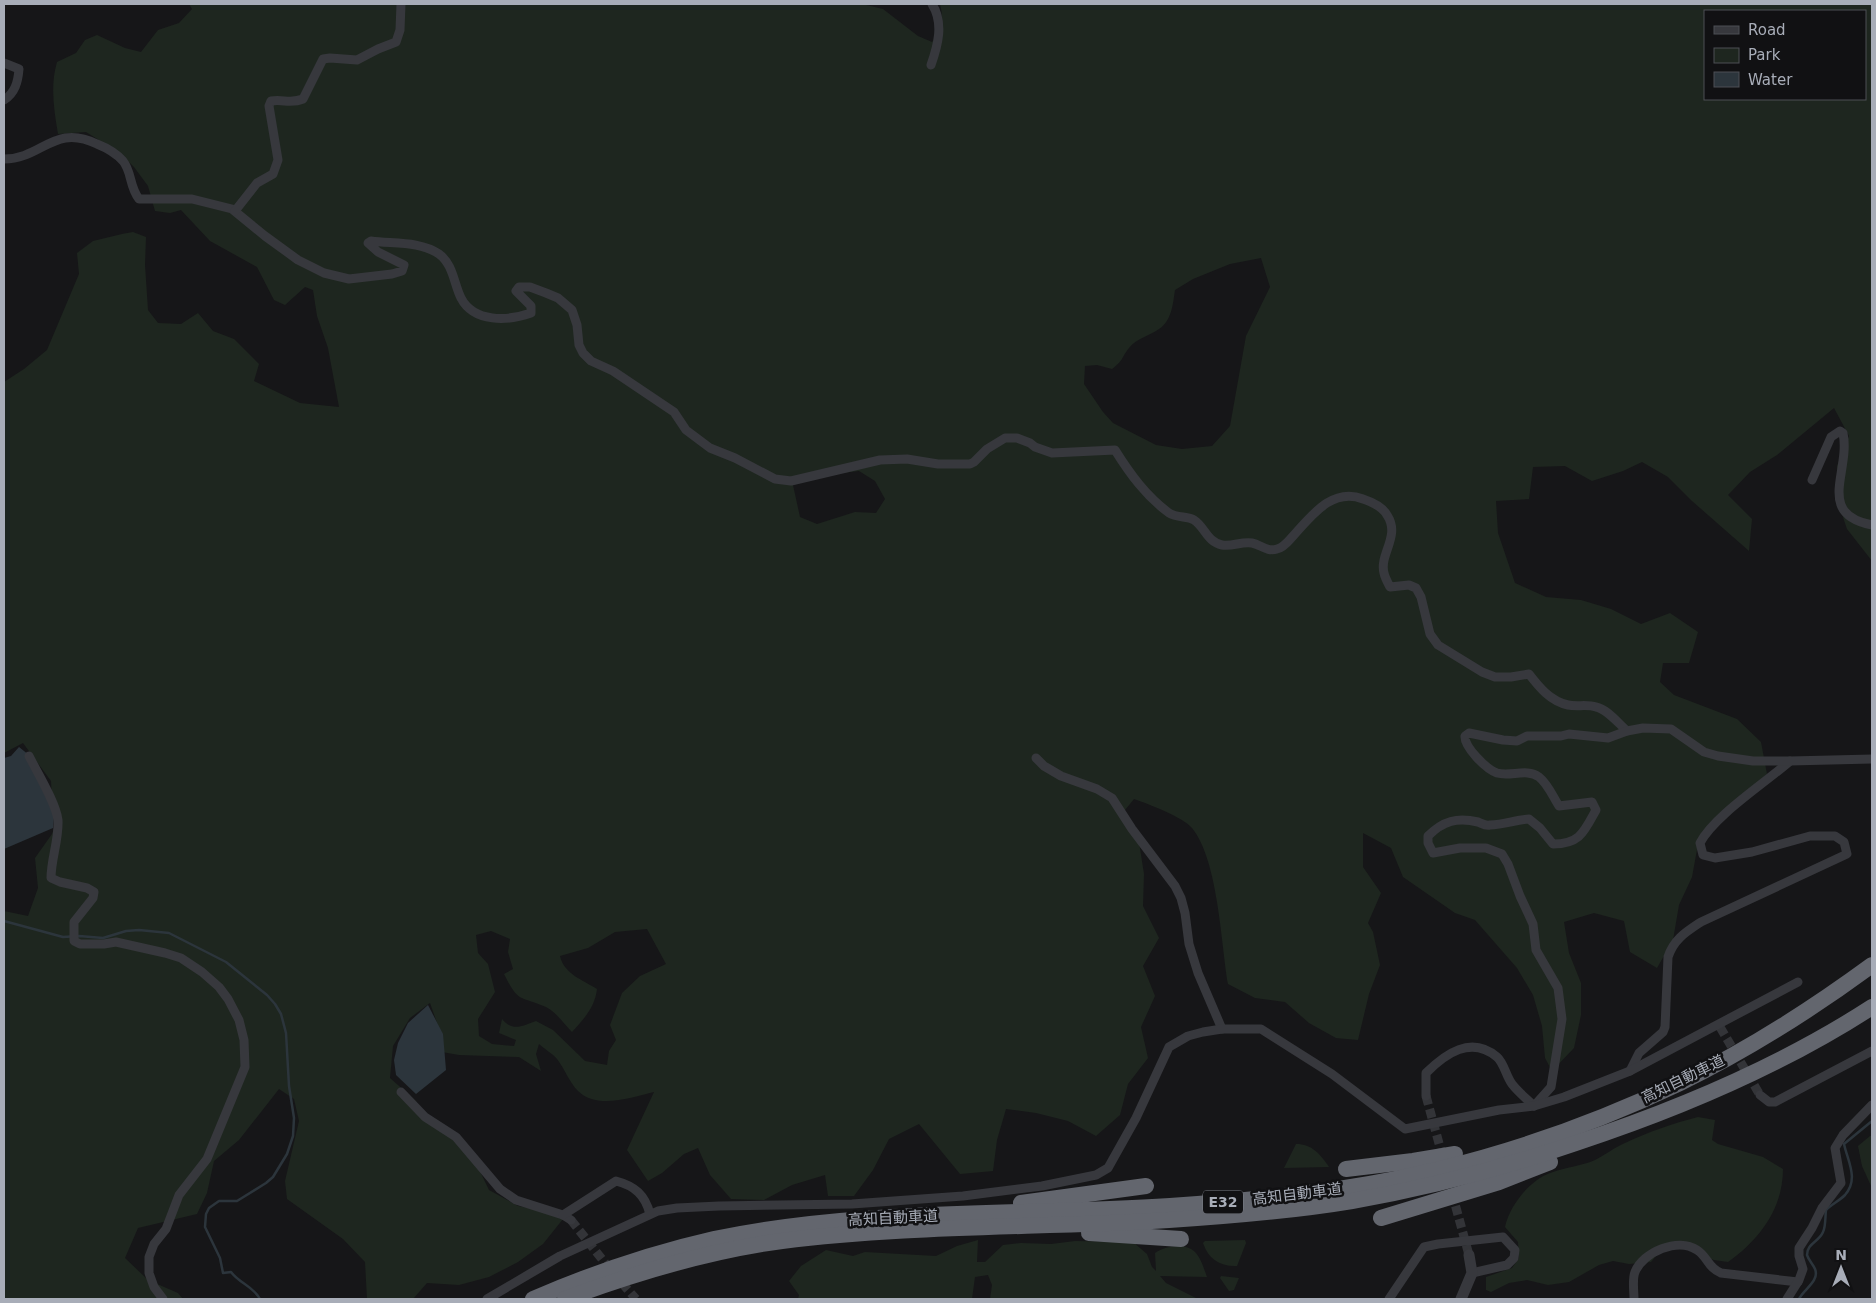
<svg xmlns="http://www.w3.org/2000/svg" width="1876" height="1303" viewBox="0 0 1876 1303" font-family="'DejaVu Sans','Noto Sans JP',sans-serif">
<rect width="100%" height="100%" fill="#161618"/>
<g fill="#1e261f" fill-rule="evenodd">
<path d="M189,4H862L883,9L918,36L932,42C942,27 944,21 940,4H1872V561L1847,529L1837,499V466L1849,436L1834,408L1777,455L1750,472L1728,495L1752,519L1749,551L1692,501L1668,477L1642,462L1623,471L1592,481L1565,466L1533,467L1529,499L1496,501L1498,533L1515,583L1546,597L1581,600L1611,609L1641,624L1670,613L1698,632L1689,663H1663L1660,682L1674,695L1737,719L1761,742L1767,774L1698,844L1692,877L1679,905L1673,940L1657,968L1630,952L1624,921L1594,913L1564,922L1569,953L1581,983V1015L1574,1048L1552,1071L1545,1058L1542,1026L1533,995L1517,968L1475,920L1455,913L1403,877L1391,848L1363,833V867L1381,893L1368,923L1373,932L1380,965L1369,994L1358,1040L1336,1038L1309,1023L1285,1002L1255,998L1228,984C1221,942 1218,860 1192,828C1183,817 1148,804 1134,799L1121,815L1139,842L1144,874L1143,906L1159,938L1143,966L1155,996L1141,1027L1148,1058L1128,1084L1120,1115L1096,1136L1068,1121L1036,1113L1006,1109L997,1140L993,1171L960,1174L919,1124L889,1139L873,1170L854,1196H828L825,1175L792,1185L764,1200L731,1199L710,1175L698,1148L684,1154L662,1173L648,1181L627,1150L654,1092C632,1097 597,1110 578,1091C569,1082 565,1069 557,1059C552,1053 544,1049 539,1044L536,1054L541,1071L519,1057L459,1055L436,1051L441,1034L430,1003L410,1018L393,1046L390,1078L415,1100L428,1117L456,1134L475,1161L489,1190L518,1206L550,1212L563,1219L543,1244L518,1262L489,1277L459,1285L427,1283L413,1299H367L365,1262L343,1239L287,1199L285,1181L299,1121L294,1099L279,1089L239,1140L214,1161L207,1193L197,1214L138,1228L125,1258L148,1280L178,1293L183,1299H4V911L28,916L38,888L35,858L52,834L58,817L52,801L51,781L23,743L4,753V382L24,369L47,350L79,274L77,253L93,241L122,234L133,232L146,237L145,265L148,310L158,323L181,324L198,313L213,331L234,339L259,364L254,381L300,403L339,407L328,348L317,316L313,290L305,287L285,305L274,300L257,267L210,241L181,210L170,213L155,211L148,186L134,167L120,153L86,132L58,134C54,110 50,86 57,62L76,53L85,40L97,35L125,48L141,52L158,30L179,23L192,9ZM1705,11H1865V99H1705ZM1261,258L1270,287L1246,336L1230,426L1212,446L1182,449L1156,445L1113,423L1103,412L1084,384L1085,366L1097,365L1112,369C1124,360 1121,358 1129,348C1137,338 1149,336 1159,329C1172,321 1173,303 1175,290L1193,279L1230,264ZM859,471L875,481L885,499L876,513L855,512L817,524L800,517L793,485L834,474ZM647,929L666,964L640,976L622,993L610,1025L616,1040L609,1051L607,1065L585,1061L553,1030L536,1021C522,1026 513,1032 502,1019L499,1033L516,1040L514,1046L492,1044L479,1036L478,1019L495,992L488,964L478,953L476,935L491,931L510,939L508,952L513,969L504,974C519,1004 519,995 546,1007C555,1011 564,1024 572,1032C584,1019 595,1007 597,989C583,980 564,974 560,956L588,948L615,932Z"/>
<path d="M1698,1117L1715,1120L1712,1140L1718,1144L1763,1157L1783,1169C1783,1209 1759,1240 1728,1262L1714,1260L1682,1248H1663L1651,1262L1629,1264L1613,1261L1599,1265L1569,1282L1548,1285L1527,1280L1509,1283L1491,1292L1486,1290V1277L1512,1268L1519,1258L1518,1242L1505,1227C1509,1209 1522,1191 1537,1180C1553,1168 1577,1168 1595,1160C1605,1155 1615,1147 1625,1143C1648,1132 1674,1123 1698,1117Z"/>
<polygon points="1870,1136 1872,1136 1872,1188 1862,1166 1858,1146"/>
<path d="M1296,1144C1312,1144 1320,1154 1329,1167L1284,1168Z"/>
<path d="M978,1240L977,1262H985L1003,1245L1021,1243L1051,1244L1075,1241L1133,1242L1147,1254L1152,1267L1156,1271L1155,1253C1165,1246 1185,1242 1195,1252C1201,1258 1204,1269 1207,1277L1160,1276L1166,1283L1198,1299H990L992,1285L988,1275L975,1277L972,1299H798L799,1295L789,1281L801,1266L826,1250L853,1256L865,1252L936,1256L957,1246Z"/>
<path d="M1245,1240L1246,1243L1237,1266C1221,1267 1208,1259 1203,1243L1205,1241Z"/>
<polygon points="1221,1276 1239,1278 1234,1290 1229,1291 1220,1278"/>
</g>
<g fill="#2c353c">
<polygon points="19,747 34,759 54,816 53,828 4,849 4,758 11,756"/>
<polygon points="428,1005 443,1034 446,1070 416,1094 396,1075 394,1060 398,1043 408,1023"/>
</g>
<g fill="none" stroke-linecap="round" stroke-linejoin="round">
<g stroke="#2c353c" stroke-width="2.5">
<path d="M4,921L63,937L79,936L103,938L126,931L139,930L169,933L226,962L267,995L275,1004L281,1014L286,1033L289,1086L294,1118L293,1136L287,1154L273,1177L266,1183L237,1201H219L209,1208L206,1214L205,1227L220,1258L223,1273L231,1272C239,1283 254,1287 260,1299"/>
<path d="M1799,1299C1803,1290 1820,1281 1815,1269C1813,1264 1809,1261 1807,1255C1807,1243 1819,1242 1823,1232C1826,1226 1825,1217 1826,1210C1832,1204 1839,1201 1845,1195C1859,1179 1848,1162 1844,1144L1872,1121"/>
</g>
<g stroke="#333438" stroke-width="9" stroke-dasharray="9 4.5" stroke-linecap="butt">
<polyline points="1720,1027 1760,1095"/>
<polyline points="1426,1096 1443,1158"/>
<polyline points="1452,1193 1469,1255"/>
<polyline points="571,1220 613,1273 636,1299"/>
</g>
<g stroke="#37383d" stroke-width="9">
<path d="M4,63L19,69C18,82 15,93 4,100"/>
<path d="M931,65C938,45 944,23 932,4"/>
<path d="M4,159C42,159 54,123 97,144C107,148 116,153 123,161C132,172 129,186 139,199H192L232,209L265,236L298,260L324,273L349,279L392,274L402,271L404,265L378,252L368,243L371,241C393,244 420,241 439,254C453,264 454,284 461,298C474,323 508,321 531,313V306L516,291L519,287H530L546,293L558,298L572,310L577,325L579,345L583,353L591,361L613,371L674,412L686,430L710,448L735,458L775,479L791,481L880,460L907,459L938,464H970L974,462L987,449L1005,438H1017L1030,443L1035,447L1052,453L1115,450C1130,474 1146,496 1169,513C1177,518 1188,516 1194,520C1205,527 1207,542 1222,545C1232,547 1242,541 1252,543C1261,545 1267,552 1277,549C1285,547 1289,540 1294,535C1312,515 1333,487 1363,499C1372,502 1382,506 1387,515C1401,536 1379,554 1384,573C1385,578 1388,583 1390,587L1409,585L1416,588L1421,597L1430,634L1438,645L1482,672L1495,677H1511L1529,674C1539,687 1550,701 1568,705C1577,707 1587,704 1596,707C1607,709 1618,723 1627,731"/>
<path d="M235,211L257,183L273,174L278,160L269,106L271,101C283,99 291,104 303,99L323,59L330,58L357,60L378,49L396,42L400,30L401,4"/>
<path d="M1812,480L1831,437L1840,431L1843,433C1851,471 1815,514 1872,525"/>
<path d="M29,756C37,772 56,803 58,820C59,840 51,859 51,878L60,882L87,888L94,892L93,898L74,922V941L80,944H104L116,942L165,953L181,958L202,972L219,987L228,999L239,1020L244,1040L245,1067L207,1159L179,1195L166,1229L154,1244L149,1257V1273L154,1287L163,1299"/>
<polyline points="1036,758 1044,766 1061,776 1097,789 1112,798 1132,829 1175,886 1181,898 1185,913 1189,944 1198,973 1222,1029"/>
<path d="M1630,1071L1639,1053L1663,1032L1665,1027L1668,957C1674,939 1686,932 1701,922L1847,854L1844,842L1835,836H1810L1752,852L1715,858L1703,855L1700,843C1714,816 1765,783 1790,761"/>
<polyline points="401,1092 425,1117 456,1137 500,1189 516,1200 563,1215 571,1220"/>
<polyline points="1760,1095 1769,1102 1775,1102 1872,1051"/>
<path d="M1426,1096V1073C1445,1054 1471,1035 1497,1057C1504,1063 1506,1076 1512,1084C1518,1092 1526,1098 1534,1106"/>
<path d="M1534,1106L1551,1087L1562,1019L1558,988L1536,950L1533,924L1520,896L1508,864L1502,854L1486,848H1460L1433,853L1428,843V836C1443,821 1457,817 1478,822C1483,824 1485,826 1490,825C1504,825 1515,820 1529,819L1540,828L1553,844C1580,844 1584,832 1596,810L1592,802L1559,806C1553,797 1548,784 1539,777C1527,768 1510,777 1497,773C1486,769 1464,747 1465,736L1469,733L1503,740L1517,741L1527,736H1561L1569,734L1608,738L1627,731L1643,728L1671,729L1704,752L1718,756L1753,761H1790L1872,759"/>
<path d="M563,1215L616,1181C635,1186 645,1195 650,1214"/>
<polyline points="487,1299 560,1256 658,1211 677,1208 719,1206 852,1204 963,1196 1042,1186 1096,1175 1108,1168 1136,1118 1169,1047 1188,1036 1203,1032 1222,1029 1261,1029 1332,1074 1405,1129 1499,1110 1534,1106 1564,1097 1630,1071 1798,982"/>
<polyline points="1389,1299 1424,1247 1438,1244 1503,1237 1515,1250 1514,1258 1507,1265 1472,1273"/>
<path d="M1634,1299C1634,1291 1632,1279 1635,1272C1643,1252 1678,1237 1697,1250C1708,1257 1708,1268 1721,1273L1798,1282"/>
<polyline points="1787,1299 1799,1280 1803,1269 1799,1256 1799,1248 1812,1228 1822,1208 1841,1183 1835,1148 1843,1135 1872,1105"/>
</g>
<polyline stroke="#37383d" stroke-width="11" points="1461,1299 1472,1273 1469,1255"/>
<g stroke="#63666e" stroke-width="16">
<polyline points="1346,1169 1413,1161 1455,1154"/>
<polyline points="1021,1203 1146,1186"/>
<polyline points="1381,1218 1499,1182 1550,1162"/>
<polyline points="1089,1233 1181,1239"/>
<path d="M533,1299C591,1274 652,1253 714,1239C861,1208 1020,1216 1170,1206C1229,1202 1287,1197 1345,1188C1461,1170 1575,1133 1680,1083C1748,1050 1812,1009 1872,965"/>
<path d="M565,1299C635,1273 707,1251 782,1241C909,1225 1040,1228 1169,1220C1230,1216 1292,1211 1352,1201C1428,1188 1503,1168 1576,1143C1679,1109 1781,1066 1872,1007"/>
</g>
</g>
<g text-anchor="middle" stroke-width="5" stroke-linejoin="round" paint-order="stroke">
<rect fill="#111113" stroke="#7b7e86" stroke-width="1" x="1203" y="1190.5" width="40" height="23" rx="4"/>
<g font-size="14" font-weight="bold" fill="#a8adb8">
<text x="1223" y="1207">E32</text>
</g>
<g font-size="15" fill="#a8adb8" stroke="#111113">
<text transform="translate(1683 1079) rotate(-26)" y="5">高知自動車道</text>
<text transform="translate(1297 1194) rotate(-7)" y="5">高知自動車道</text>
<text transform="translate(893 1218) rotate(-3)" y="5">高知自動車道</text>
</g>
</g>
<rect width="1876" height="1303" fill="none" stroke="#a8adb8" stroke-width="10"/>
<rect x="1704" y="10" width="162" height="90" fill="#111113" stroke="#4d4f55"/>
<rect x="1714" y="26" width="25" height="8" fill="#37383d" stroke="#4d4f55"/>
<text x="1748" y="35" font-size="15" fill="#a8adb8">Road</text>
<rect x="1714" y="48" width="25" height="15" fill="#1e261f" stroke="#4d4f55"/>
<text x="1748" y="60" font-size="15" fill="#a8adb8">Park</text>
<rect x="1714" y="72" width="25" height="15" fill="#2c353c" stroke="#4d4f55"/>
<text x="1748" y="85" font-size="15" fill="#a8adb8">Water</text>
<g transform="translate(1841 1268)" stroke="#111113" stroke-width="4" paint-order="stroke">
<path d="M0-4L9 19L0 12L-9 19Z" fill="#a8adb8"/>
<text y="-8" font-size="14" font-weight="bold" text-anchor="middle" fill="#a8adb8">N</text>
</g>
</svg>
